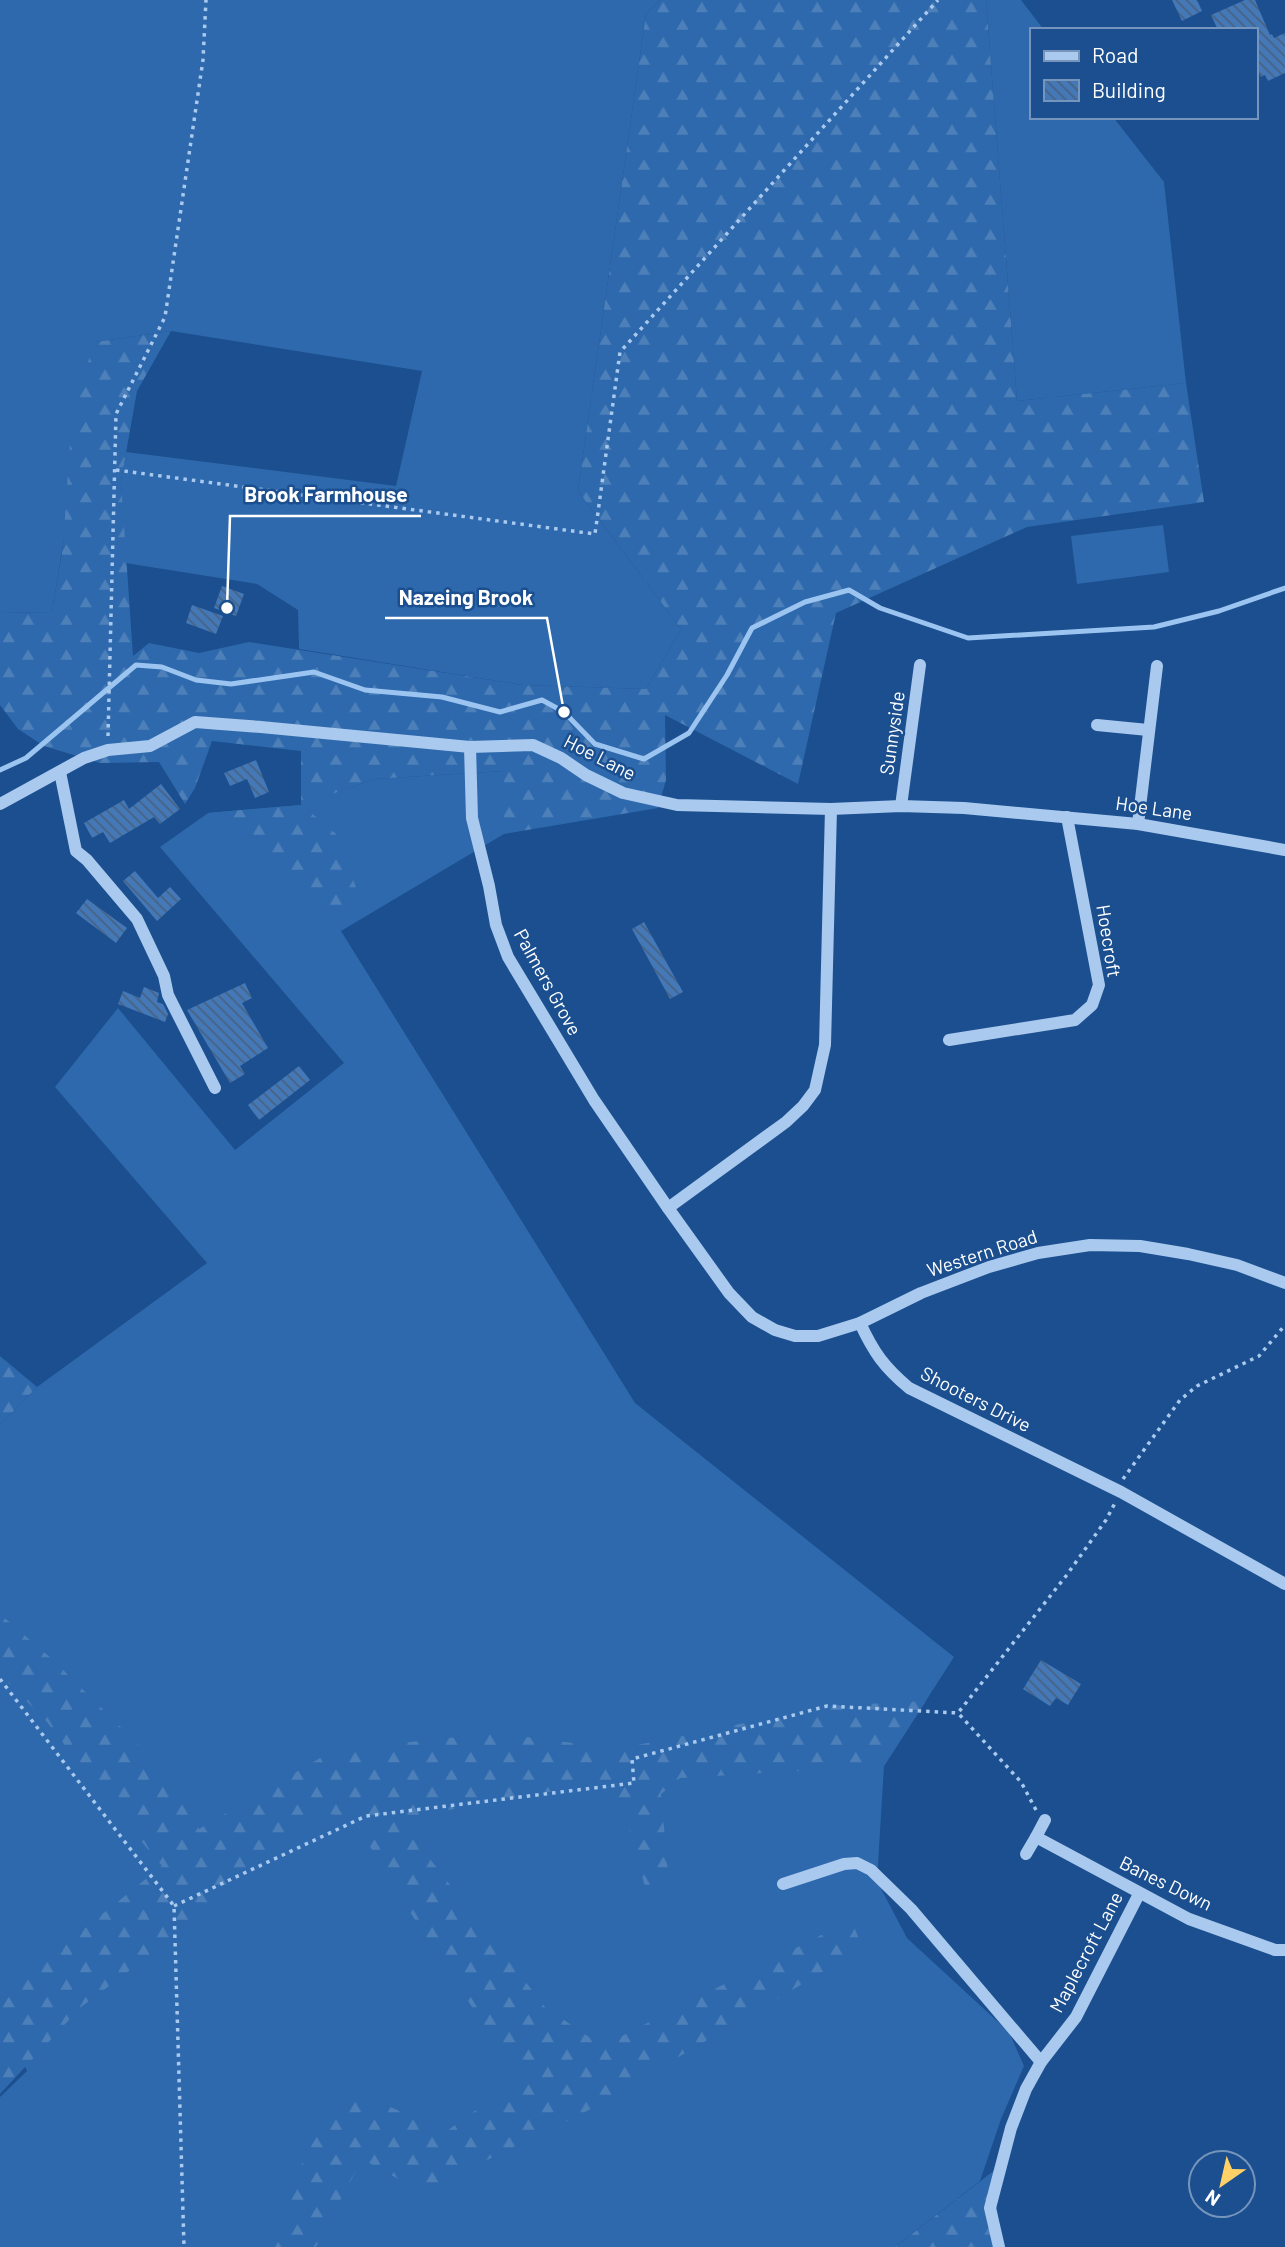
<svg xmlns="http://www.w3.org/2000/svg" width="1285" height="2247" viewBox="0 0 1285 2247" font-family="Barlow,sans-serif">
<defs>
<pattern id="forest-firs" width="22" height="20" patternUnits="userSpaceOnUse" patternTransform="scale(1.75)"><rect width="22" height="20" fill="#2e69ad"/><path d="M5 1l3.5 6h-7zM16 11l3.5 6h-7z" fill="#4d80b9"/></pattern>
<pattern id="building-back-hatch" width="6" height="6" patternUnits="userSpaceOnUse" patternTransform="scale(1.75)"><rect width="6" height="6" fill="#4478b7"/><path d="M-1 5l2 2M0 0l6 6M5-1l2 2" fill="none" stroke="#486282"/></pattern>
</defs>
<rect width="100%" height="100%" fill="#1b4f8f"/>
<g fill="#2e69ad">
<polygon points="0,0 660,0 646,14 578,491 681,629 646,689 523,685 299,649 298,610 257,584 125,563 121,481 126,452 396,486 422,371 171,331 96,342 52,612 0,613"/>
<polygon points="986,0 1021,0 1044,30 1031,30 1031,117 1113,117 1164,182 1186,383 1017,401"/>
<polygon points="1163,525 1169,572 1077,584 1071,536"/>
<polygon points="504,771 504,834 341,931 635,1403 954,1657 884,1766 877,1881 907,1938 1009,2032 1024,2066 1001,2119 980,2181 895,2247 0,2247 0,2097 27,2071 0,2010 0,1425 37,1387 207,1263 55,1087 118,1008 235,1150 344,1063 160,847 208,813 301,805 374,779"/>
</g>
<g fill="url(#forest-firs)">
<polygon points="660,0 986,0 1017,401 1186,383 1204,502 1027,527 836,613 798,784 665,715 666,780 658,808 504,834 504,771 374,779 302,805 336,834 360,898 329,920 208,813 301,805 301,751 212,741 195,788 185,804 159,762 100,763 44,746 18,729 0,705 0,613 52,612 63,546 73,399 96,342 171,331 137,391 121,481 133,656 149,643 199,653 249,642 523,685 646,689 681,629 578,491 646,14"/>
<polygon points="0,1356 37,1387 0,1425"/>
<polygon points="0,1614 52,1659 151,1757 199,1829 334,1750 496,1733 618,1749 827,1706 926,1701 884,1766 680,1778 661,1794 669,1884 645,1887 626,1817 605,1782 437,1812 406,1828 545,2007 602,2046 851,1920 863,1948 587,2111 422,2192 362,2159 316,2247 270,2247 282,2223 315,2125 348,2093 393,2108 444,2133 519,2079 395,1889 354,1819 320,1812 260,1873 81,2007 0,2094 0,1986 13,1986 162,1866 116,1811 47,1722 0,1674"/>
<polygon points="1000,2166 994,2186 1002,2247 895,2247"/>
</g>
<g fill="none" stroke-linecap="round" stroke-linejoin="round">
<polyline stroke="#9cc4f0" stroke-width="5" points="0,770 26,758 136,665 162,667 196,680 231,684 314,672 365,690 442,697 500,712 542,700 564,712 595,744 644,759 689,733 727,675 752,628 805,602 849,590 880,608 968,638 1154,627 1219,611 1285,588"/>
</g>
<g fill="url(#building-back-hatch)">
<polygon points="1172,0 1197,0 1202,11 1182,21"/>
<polygon points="1245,0 1255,0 1270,35 1272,34 1274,38 1285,33 1285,73 1268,81 1265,75 1261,77 1255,65 1255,30 1218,30 1211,15"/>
<polygon points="222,586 244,594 236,616 214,608"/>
<polygon points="192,605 223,616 216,634 186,623"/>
<polygon points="256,760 269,792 255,798 247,779 230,786 224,773"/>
<polygon points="161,784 180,809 160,824 154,817 110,843 103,832 92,838 84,823 124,800 129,809"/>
<polygon points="135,871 158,898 170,887 181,899 157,921 123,881"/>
<polygon points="87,899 127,928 116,943 76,913"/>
<polygon points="644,922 683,992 670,999 632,929"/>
<polygon points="245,983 252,998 242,1003 268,1048 240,1066 245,1074 230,1083 187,1010"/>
<polygon points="144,987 159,993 157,1002 163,1004 168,1014 165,1022 118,1004 123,991 140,998"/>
<polygon points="299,1066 310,1080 259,1120 248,1105"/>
<polygon points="1041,1660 1081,1684 1068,1705 1056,1698 1050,1706 1023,1689"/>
</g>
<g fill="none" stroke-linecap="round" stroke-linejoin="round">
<g stroke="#a9c9ee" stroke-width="3.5" stroke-dasharray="3.5 5" stroke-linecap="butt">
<polyline points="116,470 595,534 620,352 938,0"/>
<polyline points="108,736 116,414 165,317 203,60 206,0"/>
<polyline points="1123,1479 1180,1400 1197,1386 1259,1356 1285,1325"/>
<polyline points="0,1679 174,1906 184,2247"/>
<polyline points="1036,1810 1021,1782 958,1713 1066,1576 1106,1520 1115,1503"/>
<polyline points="174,1906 366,1816 634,1783 632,1759 827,1706 958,1713"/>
</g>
<g stroke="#a9c9ee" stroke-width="12">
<polyline points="1097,725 1148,730"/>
<polyline points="470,747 472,818 489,886 496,925 508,957 594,1100 668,1208 729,1293 752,1317 775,1330 795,1336 818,1336 860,1323 921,1293 989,1267 1038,1253 1090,1245 1140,1246 1188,1254 1237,1265 1285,1283"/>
<polyline points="60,772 76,851 87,860 137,919 164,976 168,995 215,1088"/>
<polyline points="0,804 84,758 108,750 150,746 195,722 261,727 470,747 533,745 561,758 586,775 623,793 677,805 831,809 901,806 964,808 1138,824 1285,850"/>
<polyline points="901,806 920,665"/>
<polyline points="1138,824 1157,666"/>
<polyline points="949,1040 1075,1020 1092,1005 1099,985 1067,817"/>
<polyline points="668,1208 786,1122 803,1106 815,1090 825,1045 831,809"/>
<path d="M860,1323C874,1353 884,1367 909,1388L1121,1492L1285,1584"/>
<polyline points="1045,1820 1036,1837 1189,1919 1275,1950 1285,1950"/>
<polyline points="1026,1854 1036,1837"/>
<polyline points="783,1884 844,1864 857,1863 871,1870 911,1909 1041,2062"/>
<polyline points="999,2247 990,2208 1011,2128 1026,2089 1041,2062 1076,2017 1139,1894"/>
</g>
</g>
<g text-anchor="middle" stroke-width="5" stroke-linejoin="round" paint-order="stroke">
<g font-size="19" fill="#fff" stroke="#1b4f8f">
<text transform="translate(892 733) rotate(-82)" y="7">Sunnyside</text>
<text transform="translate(600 757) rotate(27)" y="7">Hoe Lane</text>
<text transform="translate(1154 808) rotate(8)" y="7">Hoe Lane</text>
<text transform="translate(1109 941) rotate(81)" y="7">Hoecroft</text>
<text transform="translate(548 982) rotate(61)" y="7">Palmers Grove</text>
<text transform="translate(982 1253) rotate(-18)" y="7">Western Road</text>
<text transform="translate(976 1399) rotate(27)" y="7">Shooters Drive</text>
<text transform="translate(1166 1883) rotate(26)" y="7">Banes Down</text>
<text transform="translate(1086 1952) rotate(-62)" y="7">Maplecroft Lane</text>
</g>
</g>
<path fill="none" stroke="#fff" stroke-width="2.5" d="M227 608L230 516H421M564 712L547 618H385"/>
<g fill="#fff" stroke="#1b4f8f" stroke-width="2.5">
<circle cx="227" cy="608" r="7"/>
<circle cx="564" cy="712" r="7"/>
</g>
<g font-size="21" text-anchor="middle" font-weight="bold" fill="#fff" stroke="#1b4f8f" stroke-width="5" stroke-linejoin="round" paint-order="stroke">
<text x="326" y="502">Brook Farmhouse</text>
<text x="466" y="605">Nazeing Brook</text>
</g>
<rect x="1030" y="28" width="228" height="91" fill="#1b4f8f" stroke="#7695bc" stroke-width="2"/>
<rect x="1044" y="51" width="35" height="10" fill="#a9c9ee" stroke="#7695bc" stroke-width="2"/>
<text x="1092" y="63" font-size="21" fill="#ffffff">Road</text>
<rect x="1044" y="80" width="35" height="21" fill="url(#building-back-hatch)" stroke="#7695bc" stroke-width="2"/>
<text x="1092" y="98" font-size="21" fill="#ffffff">Building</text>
<g transform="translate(1222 2184) rotate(214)"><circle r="33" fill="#1b4f8f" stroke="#7695bc" stroke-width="2"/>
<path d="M0-5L12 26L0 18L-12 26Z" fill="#ffd166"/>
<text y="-10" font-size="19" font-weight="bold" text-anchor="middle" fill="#ffffff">N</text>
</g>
</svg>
